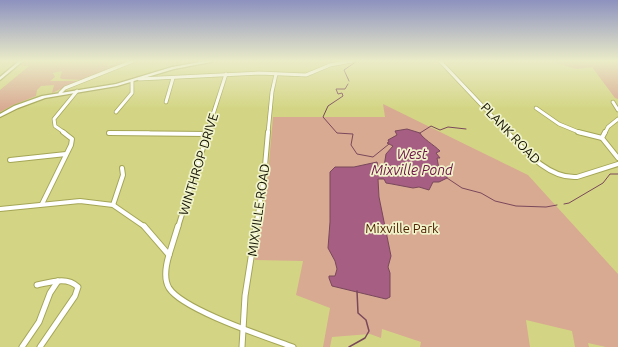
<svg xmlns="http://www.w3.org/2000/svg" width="618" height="347" viewBox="0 0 618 347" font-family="Ubuntu,sans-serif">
<rect width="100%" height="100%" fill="#d3d584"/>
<g fill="#d8aa92">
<polygon points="23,61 111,61 107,65 108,66 116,64 118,61 132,61 84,80 62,79 60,78 62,71 53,73 55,77 50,81 78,81 52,93 54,85 41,86 37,90 36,96 13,105 0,112 0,90 29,66 18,65"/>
<polygon points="548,61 585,61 588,63 586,61 618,61 618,99 615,98 592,67 577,69"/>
<polygon points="383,104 528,175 618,274 618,347 606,347 588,343 589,347 575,347 572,331 526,320 530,347 420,347 421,342 382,329 381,338 370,334 332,337 330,347 323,347 330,308 296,295 303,261 255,260 267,186 273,117 385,117"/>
</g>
<path fill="#a65f82" stroke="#7a485b" d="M407,129L420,133C422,138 434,145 440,151L436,153L440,158H437L439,169L447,172V178L439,182H433L429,190L419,187L413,188L392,184L386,183L384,179H378L379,197L391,256L388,267L390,273V297L386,299L332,286L329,278V276H335L337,269L335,261L328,248L330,222V172L335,167H354L377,162L379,172L383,173L386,154L393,146L387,143L389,142L388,140L397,135L395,131Z"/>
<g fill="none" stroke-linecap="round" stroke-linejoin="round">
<g stroke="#7a485b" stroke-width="1">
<polyline points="349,81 344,70 357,61"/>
<polyline points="348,84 345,89 336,89 338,94 342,93 343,96 328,106 323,117 337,133 353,134 351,145 357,154 373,157 389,144"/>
<polyline points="420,133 431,126 440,130 448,127 466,129"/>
<polyline points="447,178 462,188 481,193 495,201 516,206 546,207 557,205"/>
<polyline points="564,204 569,203 603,183 610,174 618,174"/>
</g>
<polyline stroke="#7a485b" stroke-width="1.5" points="349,347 365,338 369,331 366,320 358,313 357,291"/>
<g stroke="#a4a656" stroke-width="4.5">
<g id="minor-far2">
<polyline points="440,61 508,133"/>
<polyline points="139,79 259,73 306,75 330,65 351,61"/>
<polyline points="60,93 65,88 133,61"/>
<polyline points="166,102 173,78"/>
<polyline points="613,102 618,110"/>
<polyline points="536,108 559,124 581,133"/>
<polyline points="116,112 132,93 132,81"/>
<polyline points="65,133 55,126 54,119 77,91"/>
<polyline points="109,133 149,133"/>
<polyline points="207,133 226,74"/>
<polyline points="268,133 272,92 276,74"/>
<polyline points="605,133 608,127 618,119"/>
</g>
</g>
<g stroke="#a4a656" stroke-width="6">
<g id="minor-far1">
<path d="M507,132C525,151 549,179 577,177L618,164"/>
<polyline points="578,132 602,138"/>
<polyline points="605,132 602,138 618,158"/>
<polyline points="109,133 207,134"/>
<polyline points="10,160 66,154"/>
<polyline points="42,204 71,145 72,139 63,132"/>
<polyline points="113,205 123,175 122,168"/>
<polyline points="0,209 80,201 113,205 145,227"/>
<polyline points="178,227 208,132"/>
<polyline points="256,227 264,177 268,132"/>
</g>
</g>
<g stroke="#a4a656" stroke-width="7">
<g id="minor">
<path d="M144,226L169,255C166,265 163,278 169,288C183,310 266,337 293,347"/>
<polyline points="169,255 178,226"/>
<path d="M37,285C51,282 67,276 78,287L75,296L40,347"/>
<polyline points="22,347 39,322 50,293 58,281"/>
<polyline points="242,347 245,296 256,226"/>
</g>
</g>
<g stroke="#a4a656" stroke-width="2.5">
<g id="secondary">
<polygon points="19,61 23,61 0,80 0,77"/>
<polygon points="206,61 213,61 211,62 174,69 117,86 45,98 18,108 0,117 0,114 14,106 42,96 116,84 172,67"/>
</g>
</g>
<use href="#minor-far2" stroke="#fff" stroke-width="3"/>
<use href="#minor-far1" stroke="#fff" stroke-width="4"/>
<use href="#minor" stroke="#fff" stroke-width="5"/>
<use href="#secondary" fill="#fff" fill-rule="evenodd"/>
</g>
<linearGradient id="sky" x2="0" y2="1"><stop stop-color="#8d92bf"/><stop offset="0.56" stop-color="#ebecc8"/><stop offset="1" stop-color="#ebecc8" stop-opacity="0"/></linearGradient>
<rect width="618" height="109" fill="url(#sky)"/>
<g text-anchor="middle" stroke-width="3.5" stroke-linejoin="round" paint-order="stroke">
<g font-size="13" fill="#121100" stroke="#f1f3cb">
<text transform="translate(511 133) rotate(46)" y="5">PLANK ROAD</text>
<text transform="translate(198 164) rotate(-73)" y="5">WINTHROP DRIVE</text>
<text transform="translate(258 210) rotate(-82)" y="5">MIXVILLE ROAD</text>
</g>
<g font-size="13" fill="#4e2102" stroke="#f1f3cb">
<text x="402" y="233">Mixville Park</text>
</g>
<g font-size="14" font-style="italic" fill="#6c1348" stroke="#f1f3cb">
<text x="412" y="159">West<tspan x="412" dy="16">Mixville Pond</tspan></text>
</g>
</g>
</svg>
